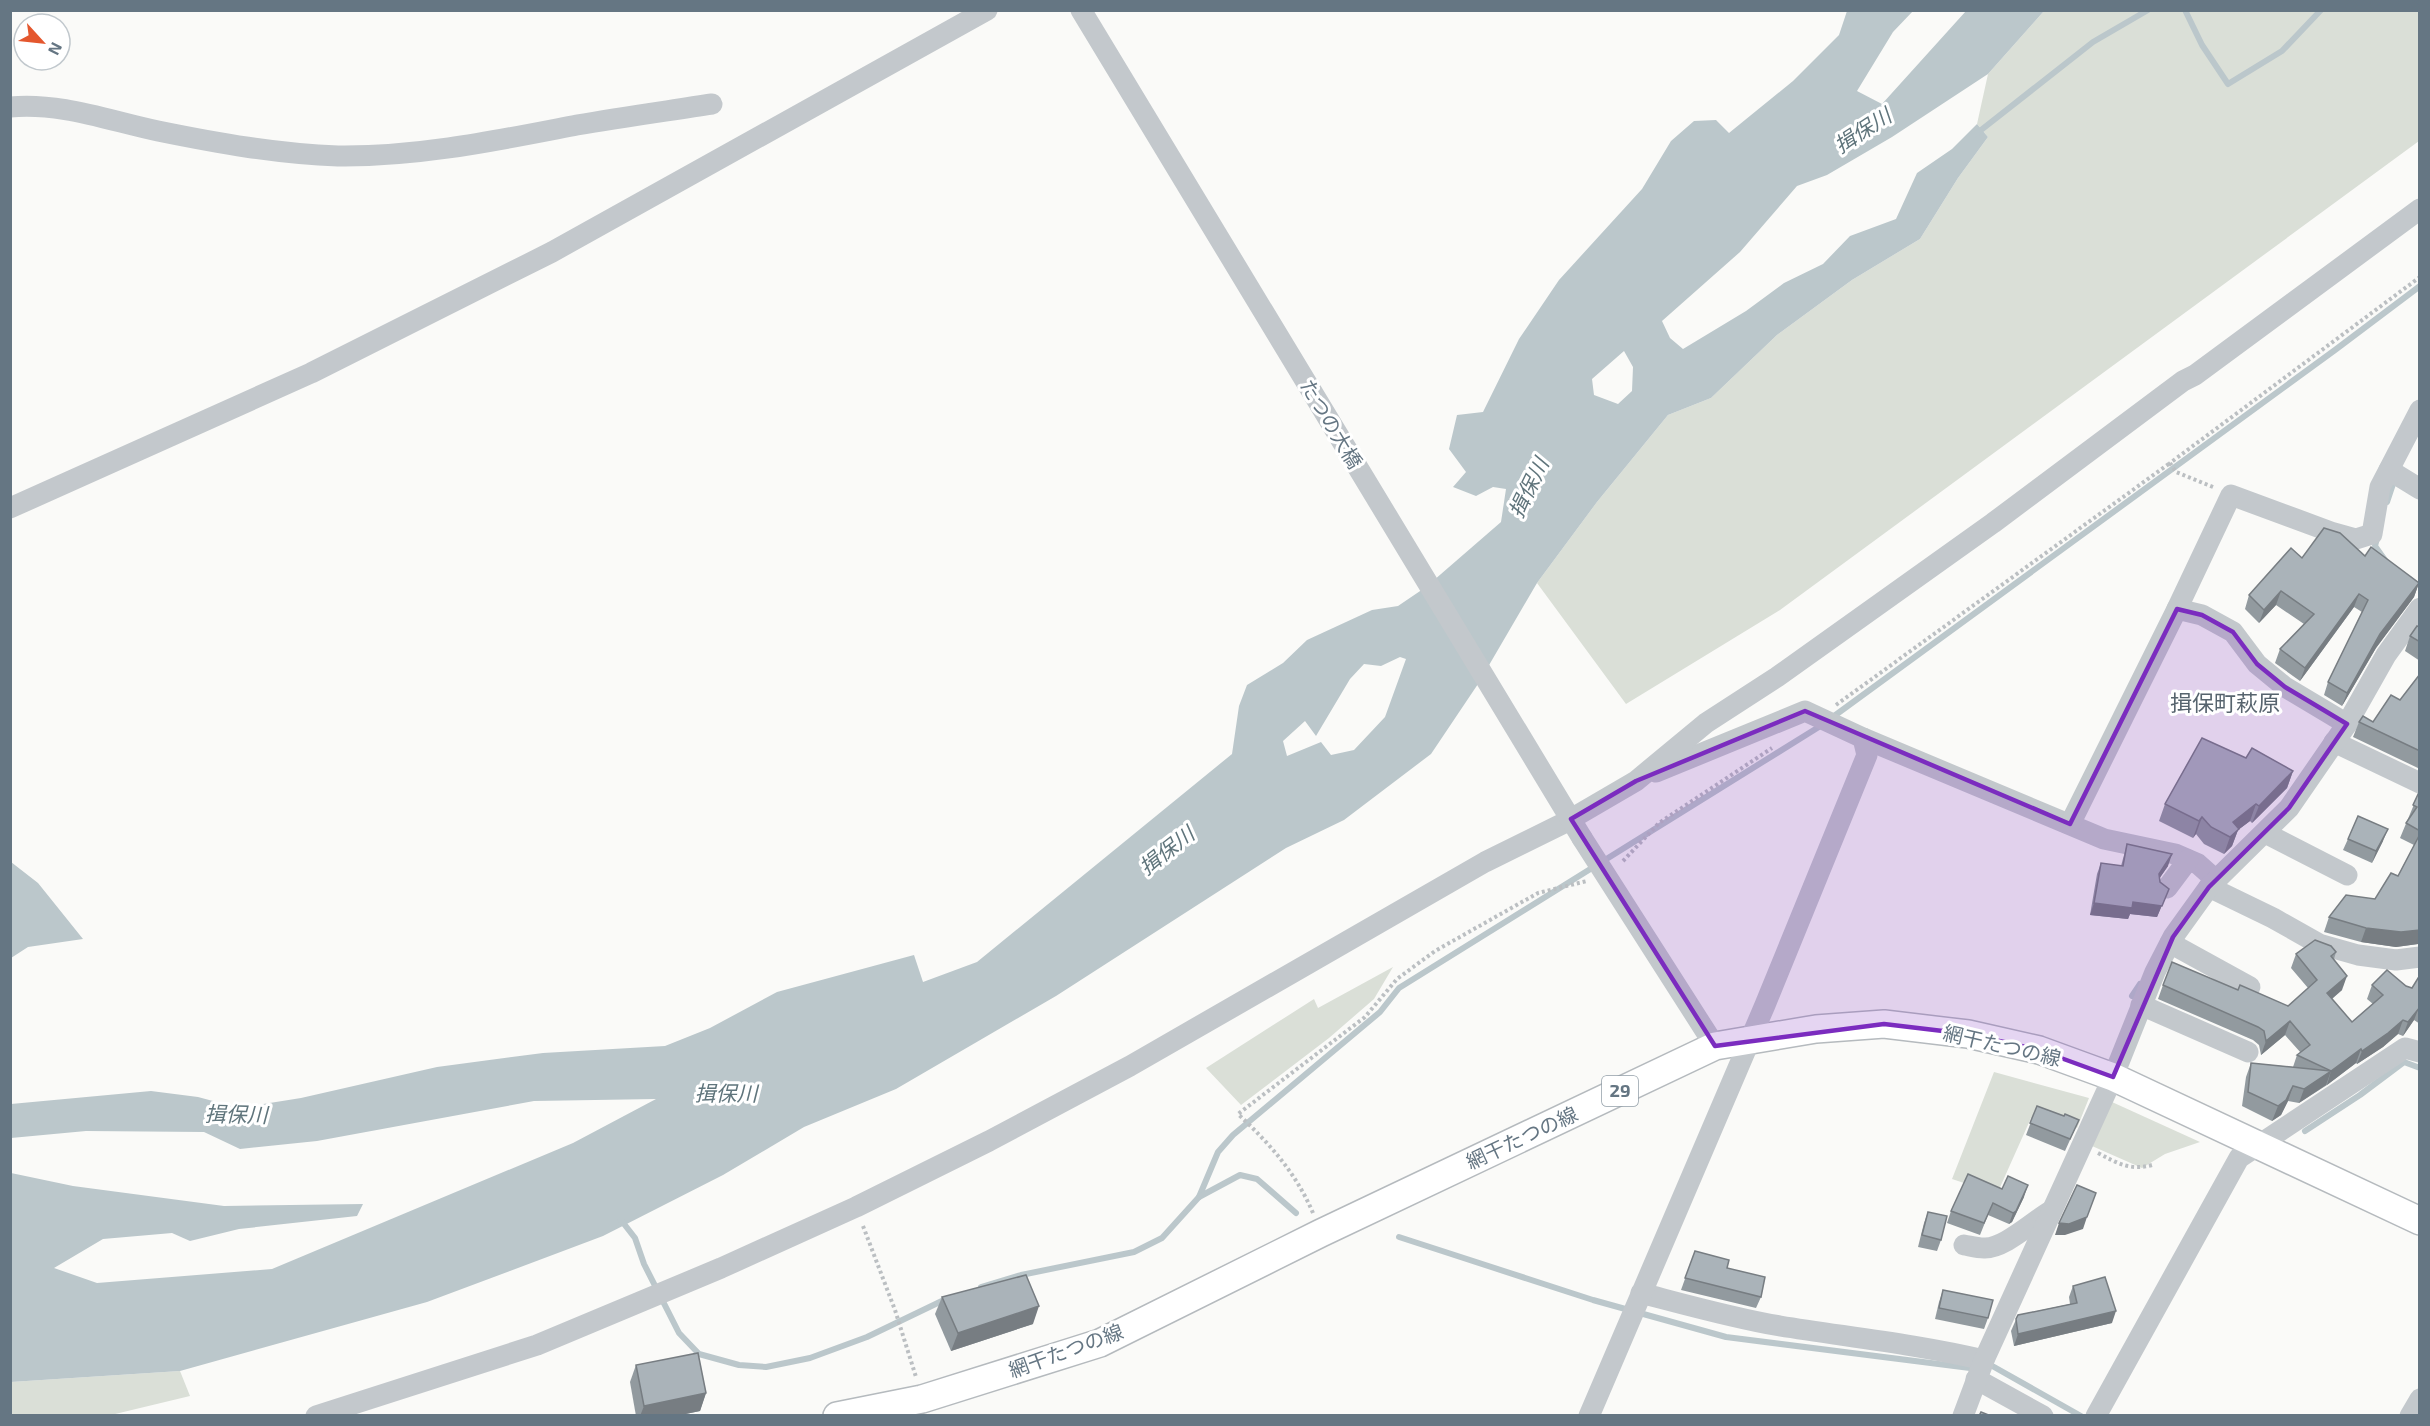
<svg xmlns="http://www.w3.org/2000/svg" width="2430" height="1426" viewBox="0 0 2430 1426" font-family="'Exo 2','Noto Sans JP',sans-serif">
<rect width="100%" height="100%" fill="#fafaf8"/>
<g fill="#dadfd7">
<polygon points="2044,11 2419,11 2419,141 1780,610 1626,704 1537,583 1597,502 1668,415 1711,398 1777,335 1852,280 1920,239 1958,178 1988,137 1977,124 1988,74"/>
<polygon points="1393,967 1374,999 1329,1038 1241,1105 1206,1068 1314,999 1318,1008"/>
<polygon points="1994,1072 2089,1098 2077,1128 2064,1122 2058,1127 2031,1118 1997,1194 1952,1179"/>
<polygon points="2112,1102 2200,1142 2165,1154 2142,1168 2092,1146"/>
<polygon points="180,1371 190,1396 111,1415 11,1416 11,1382"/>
</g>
<g fill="#bbc7cb" fill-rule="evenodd">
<path d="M1847,11H1913L1893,32L1857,91L1882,104L1966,11H2044L1988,74L1892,137L1827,175L1797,186L1740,252L1662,321L1670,338L1683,349L1746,311L1784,283L1823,264L1850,236L1896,219L1917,173L1952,149L1977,124L1988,137L1958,178L1920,239L1852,280L1777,335L1711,398L1668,415L1597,502L1537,583L1478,684L1431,754L1344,820L1286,848L1056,996L896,1089L804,1127L723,1175L603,1236L427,1302L180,1371L11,1382V1173L73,1186L224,1206L363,1204L357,1216L239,1229L190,1241L172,1233L103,1239L54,1268L97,1283L272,1269L573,1143L656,1099L534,1101L317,1141L240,1149L204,1132L86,1131L11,1138V1104L151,1091L198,1097L239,1108L301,1098L437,1067L543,1053L665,1046L710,1028L777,992L914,955L923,982L977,962L1232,754L1239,706L1247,685L1283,663L1307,640L1372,610L1398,606L1426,587L1501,522L1506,489L1493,487L1476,496L1453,487L1466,472L1449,449L1457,415L1483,412L1519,339L1559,280L1642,189L1671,141L1694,121L1716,120L1729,133L1793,81L1839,35ZM1624,351L1633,367L1632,391L1618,404L1594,395L1592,379ZM1400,657L1406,659L1385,717L1354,750L1331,755L1321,742L1287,756L1283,741L1305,721L1316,736L1350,679L1364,664L1381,666Z"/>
<polygon points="11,862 38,883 83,939 28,947 11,958"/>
</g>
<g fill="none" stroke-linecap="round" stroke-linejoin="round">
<g stroke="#bbc7cb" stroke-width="6">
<polyline points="2185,10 2202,45 2228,84 2282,51 2321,10"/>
<polyline points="1976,134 2093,42 2148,10"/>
<polyline points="2387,502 2394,481"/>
<polyline points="2377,538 2375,546 2385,560"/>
<polyline points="1830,719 2335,350 2420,286"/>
<polyline points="2132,996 2140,984"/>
<polyline points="2305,1131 2360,1095 2404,1062 2420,1068"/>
<polyline points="1199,1197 1218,1152 1233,1135 1380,1012 1399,988 1822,725"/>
<polyline points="621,1220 635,1238 644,1264 679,1333 699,1354 739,1365 766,1367 810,1358 867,1337 946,1299"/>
<polyline points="1399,1237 1593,1300 1726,1337 1970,1368 1977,1366"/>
<polyline points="981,1287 1021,1275 1134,1252 1162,1238 1199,1197 1240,1175 1257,1179 1296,1213"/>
<polyline points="1987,1363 2081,1416"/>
</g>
<g stroke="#b5babe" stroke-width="30">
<polyline id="major" points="837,1416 922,1399 1100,1343 1321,1233 1715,1046 1816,1029 1884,1024 1968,1034 2039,1050 2113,1077 2420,1221"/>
</g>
<g stroke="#bbbfc2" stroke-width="4" stroke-dasharray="3 3" stroke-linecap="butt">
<polyline points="2213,487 2176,472 2170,463 2420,277"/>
<polyline points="1836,705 2170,463"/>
<polyline points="1623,861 1659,823 1772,748"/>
<path d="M2098,1153C2117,1163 2130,1171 2152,1165"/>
<path d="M1313,1213C1296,1173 1270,1144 1238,1114L1365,1017L1397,979L1435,951L1538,893L1587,881"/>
<polyline points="863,1226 895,1310 916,1377"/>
</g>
<g stroke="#c3c8cc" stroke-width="21">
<path d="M10,107C60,102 110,121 158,131C217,143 278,154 338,156C419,157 499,140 577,125C622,117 667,111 712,104"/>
<polyline points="2389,470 2420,489"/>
<polyline points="10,508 311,373 552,252 987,10"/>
<polyline points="2177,609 2202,615 2233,632 2257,664 2285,687 2347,724"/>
<polyline points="2334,742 2420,783"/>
<polyline points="1656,772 1805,711 1863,738 2104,839 2175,854 2198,864 2216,880"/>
<polyline points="2070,824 2177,609 2231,495 2331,532 2356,539 2372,534 2380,487 2420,410"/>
<polyline points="2265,833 2347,875"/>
<polyline points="1582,838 1715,1046"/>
<polyline points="2209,887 2273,918 2319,944 2358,955 2396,960 2420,957"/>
<polyline points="2167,888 2188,860"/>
<polyline points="2170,943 2250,987"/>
<polyline points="2141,1005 2248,1052"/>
<path d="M1964,1245C1970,1246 1977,1248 1984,1248C2004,1249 2033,1221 2051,1211"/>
<path d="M1641,1293C1687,1305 1733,1318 1780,1326C1848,1337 1916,1344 1984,1360"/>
<polyline points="1976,1379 2043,1416"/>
<polyline points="316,1416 537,1345 721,1268 856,1207 989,1141 1130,1066 1485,862 1564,823 1636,781 1706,723 1777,677 1993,523 2183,381 2195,375 2420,209"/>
<polyline points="1589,1416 1765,1005 1867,755 1863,738"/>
<polyline points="1963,1416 1984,1360 2113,1077 2155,972 2173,937 2209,887 2289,808 2347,724 2386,655 2420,608"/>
<polyline points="2096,1416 2239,1158 2405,1048 2420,1052"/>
<polyline points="2410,1416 2420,1399"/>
</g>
<use href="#major" stroke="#fff" stroke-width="27"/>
<polyline stroke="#c3c8cc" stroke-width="21" points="1081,10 1582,838"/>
</g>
<g fill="#929a9f">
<polygon points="2365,556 2419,583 2414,597 2376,648 2342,706 2324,695 2328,682 2362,612 2354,607 2300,681 2275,663 2280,649 2304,624 2276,605 2259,623 2245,609 2249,595 2302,558"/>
<polygon points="2420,627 2420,661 2405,651 2410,636"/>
<polygon points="2420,674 2420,769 2353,737 2359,722 2373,722 2400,700"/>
<polygon points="2246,758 2293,771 2287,788 2252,823 2250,821 2238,830 2232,846 2224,854 2204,844 2196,834 2193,838 2159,821 2165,804"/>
<polygon points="2420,790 2420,941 2418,944 2396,947 2361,942 2324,932 2329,917 2375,899 2398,876 2414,845 2400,838"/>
<polygon points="2348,839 2383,841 2372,863 2343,850"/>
<polygon points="2127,844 2168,866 2159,879 2164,900 2157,917 2130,914 2128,919 2090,915 2097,874 2101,863 2121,866"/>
<polygon points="2336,952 2334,959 2342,990 2332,999 2352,1022 2373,1004 2367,999 2372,985 2406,986 2412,988 2420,975 2420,1024 2414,1020 2403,1036 2398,1034 2383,1047 2357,1064 2356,1063 2327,1085 2299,1103 2288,1101 2281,1115 2272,1121 2242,1106 2246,1077 2251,1063 2293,1067 2297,1055 2301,1053 2285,1035 2261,1055 2259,1045 2253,1040 2158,999 2163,985 2238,990 2288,1006 2308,988 2291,968 2296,954"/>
<polygon points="2037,1106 2064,1116 2079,1120 2065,1151 2026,1135"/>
<polygon points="2002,1189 2024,1197 2012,1222 2009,1224 1988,1215 1980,1235 1947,1223 1951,1211"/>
<polygon points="1928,1212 1941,1240 1937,1251 1918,1247 1924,1223"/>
<polygon points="1695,1251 1727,1268 1761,1297 1756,1308 1681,1290"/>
<polygon points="2073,1286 2112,1323 2014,1346 2011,1331 2018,1315 2070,1304 2069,1297"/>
<polygon points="1943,1290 1988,1318 1984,1329 1935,1319 1939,1302"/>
<polygon points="942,1297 1033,1324 951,1351 935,1314"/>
<polygon points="636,1365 706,1393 700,1411 676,1416 636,1416 630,1382"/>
</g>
<g fill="#777d82">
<polygon points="2419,583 2414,597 2376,648 2342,706 2347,693 2380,634"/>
<polygon points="2281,591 2276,605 2259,623 2264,610"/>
<polygon points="2359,594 2354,607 2300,681 2305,668"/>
<polygon points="2293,771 2287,788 2252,823 2259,806"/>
<polygon points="2256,804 2250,821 2238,830 2232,846 2224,854 2230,837 2233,822"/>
<polygon points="2202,817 2196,834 2193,838 2199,821"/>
<polygon points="2388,829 2383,841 2372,863 2376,851"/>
<polygon points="2172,854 2168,866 2154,886 2159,874"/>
<polygon points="2169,889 2157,917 2130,914 2128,919 2090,915 2094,903 2133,902"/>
<polygon points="2366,928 2420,930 2420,941 2418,944 2396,947 2361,942"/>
<polygon points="2347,976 2342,990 2322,1007 2327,993"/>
<polygon points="2419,1007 2414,1020 2403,1036 2408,1022"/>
<polygon points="2403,1020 2398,1034 2383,1047 2357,1064 2362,1051"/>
<polygon points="2290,1021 2285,1035 2261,1055 2266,1041"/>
<polygon points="2361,1049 2356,1063 2327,1085 2331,1071"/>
<polygon points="2331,1071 2326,1085 2299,1103 2304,1089"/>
<polygon points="2293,1086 2288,1101 2281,1115 2272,1121 2278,1106"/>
<polygon points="2028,1185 2024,1197 2012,1222 2009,1224 2013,1213"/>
<polygon points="2087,1217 2083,1229 2065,1235 2055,1235 2059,1223"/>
<polygon points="1039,1306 1033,1324 951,1351 958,1333"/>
<polygon points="2116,1311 2112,1323 2014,1346 2018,1334"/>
<polygon points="706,1393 700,1411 676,1416 640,1416 644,1406"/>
</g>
<g fill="#aab3b9" stroke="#777d82" stroke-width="1.5">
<polygon points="2324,528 2340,533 2365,556 2371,547 2419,583 2380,634 2347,693 2328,682 2368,600 2359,594 2305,668 2280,649 2314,614 2281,591 2264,610 2249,595 2291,548 2302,558"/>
<polygon points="2417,626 2420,627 2420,642 2410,636"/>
<polygon points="2420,674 2420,751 2359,722 2363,716 2373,722 2391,695 2400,700"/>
<polygon points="2202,738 2246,758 2252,748 2293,771 2259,806 2256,804 2233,822 2239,829 2230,837 2211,827 2202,817 2199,821 2165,804"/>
<polygon points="2420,790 2420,831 2406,823 2417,807 2413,805"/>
<polygon points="2358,816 2388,829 2376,851 2348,839"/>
<polygon points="2420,834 2420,930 2401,932 2366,928 2329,917 2346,895 2375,899 2391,873 2398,876"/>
<polygon points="2127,844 2172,854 2159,874 2160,882 2169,889 2162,906 2133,902 2132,908 2094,903 2101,863 2123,866"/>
<polygon points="2315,940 2331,946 2336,952 2331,956 2347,976 2327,993 2352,1022 2383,995 2372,985 2387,970 2406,986 2412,988 2420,975 2420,1007 2408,1022 2403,1020 2388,1033 2362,1051 2361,1049 2331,1071 2297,1055 2310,1045 2290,1021 2266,1041 2264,1031 2258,1027 2163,985 2172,962 2238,990 2240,985 2288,1006 2317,980 2296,954"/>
<polygon points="2251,1063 2331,1071 2304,1089 2293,1086 2286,1100 2278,1106 2248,1092"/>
<polygon points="2037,1106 2064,1116 2065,1114 2079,1120 2070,1139 2030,1123"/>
<polygon points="1968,1174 2002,1189 2008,1176 2028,1185 2016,1211 2013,1213 1993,1203 1984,1223 1951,1211"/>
<polygon points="2077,1185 2096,1193 2087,1217 2069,1224 2059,1223"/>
<polygon points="1928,1212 1947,1216 1941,1240 1922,1235"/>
<polygon points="1695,1251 1729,1260 1727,1268 1765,1277 1761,1297 1685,1278"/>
<polygon points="1026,1275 1039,1306 958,1333 942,1297"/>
<polygon points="2105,1277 2116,1311 2018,1334 2016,1319 2018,1315 2077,1303 2073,1286"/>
<polygon points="1943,1290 1993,1300 1988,1318 1939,1308"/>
<polygon points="698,1353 706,1393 644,1406 636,1365"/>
<polygon points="1981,1412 1991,1416 1979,1416"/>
</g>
<path fill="#7b2cbf" fill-opacity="0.2" stroke="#7b2cbf" stroke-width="4.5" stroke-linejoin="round" d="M2177,609L2202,615L2233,632L2257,664L2285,687L2347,724L2289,808L2209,887L2173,937L2113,1077L2039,1050L1968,1034L1884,1024L1715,1046L1571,819L1636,781L1805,711L2070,824Z"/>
<g text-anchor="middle" stroke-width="6" stroke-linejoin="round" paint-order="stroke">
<rect fill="#fff" stroke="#939fa8" stroke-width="1.5" x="1602" y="1076" width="36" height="30" rx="4.5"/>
<g font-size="18" font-weight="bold" fill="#657683">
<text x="1620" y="1097">29</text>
</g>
<g font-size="20" fill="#657683" stroke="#fff">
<text transform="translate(1331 424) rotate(59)" y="7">たつの大橋</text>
<text transform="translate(2002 1046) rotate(13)" y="7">網干たつの線</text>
<text transform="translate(1522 1138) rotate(-25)" y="7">網干たつの線</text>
<text transform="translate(1066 1351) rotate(-20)" y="7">網干たつの線</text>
</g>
<g font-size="21" font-style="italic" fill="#60757c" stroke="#fff">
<text transform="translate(1863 131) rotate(-33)" y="7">揖保川</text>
<text transform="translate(1529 488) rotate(-64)" y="7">揖保川</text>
<text transform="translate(1167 851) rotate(-38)" y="7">揖保川</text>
<text x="726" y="1101">揖保川</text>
<text transform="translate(236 1115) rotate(1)" y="7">揖保川</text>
</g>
<g font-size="22" fill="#57646e" stroke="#fff">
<text x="2225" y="711">揖保町萩原</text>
</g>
</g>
<rect width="2430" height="1426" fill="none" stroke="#657683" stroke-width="24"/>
<g transform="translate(42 42) rotate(117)"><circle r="28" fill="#ffffff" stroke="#c1c8cd" stroke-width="1.5"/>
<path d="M0-4.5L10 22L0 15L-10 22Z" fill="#e4572e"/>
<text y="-9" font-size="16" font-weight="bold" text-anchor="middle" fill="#657683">N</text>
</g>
</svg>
